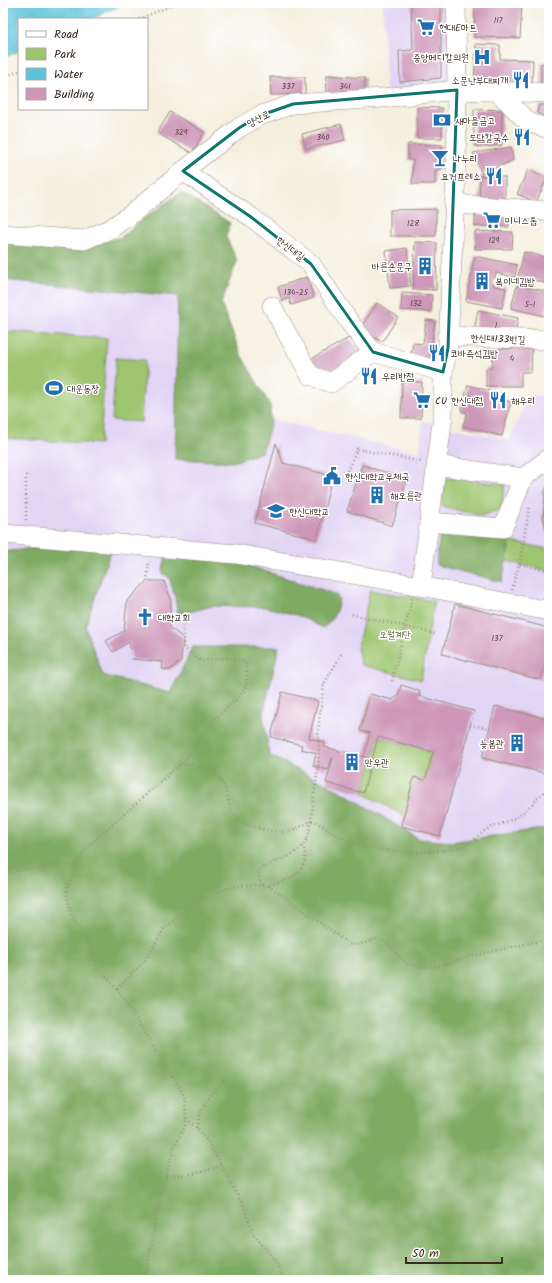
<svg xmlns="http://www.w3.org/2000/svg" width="552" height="1283" viewBox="0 0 552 1283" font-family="Kalam,'Poor Story',sans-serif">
<rect width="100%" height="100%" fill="#fff"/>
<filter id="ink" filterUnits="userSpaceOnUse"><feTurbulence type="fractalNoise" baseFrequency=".025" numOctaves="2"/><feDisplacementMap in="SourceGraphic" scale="8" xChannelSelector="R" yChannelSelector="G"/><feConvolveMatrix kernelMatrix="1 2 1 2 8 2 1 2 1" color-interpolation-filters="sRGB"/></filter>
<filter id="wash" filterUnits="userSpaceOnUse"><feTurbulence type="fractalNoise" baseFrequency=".012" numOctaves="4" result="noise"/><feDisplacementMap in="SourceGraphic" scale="16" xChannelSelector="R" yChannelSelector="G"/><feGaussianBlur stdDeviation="0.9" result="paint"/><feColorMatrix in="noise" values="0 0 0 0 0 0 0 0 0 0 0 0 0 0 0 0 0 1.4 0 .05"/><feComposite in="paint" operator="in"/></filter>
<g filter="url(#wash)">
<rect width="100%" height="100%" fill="#f4efde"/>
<g fill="#e1d4f4">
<polygon points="383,3 449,3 450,88 386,94"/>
<polygon points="3,235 168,258 270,419 420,453 422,421 509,440 530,395 549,397 549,828 451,842 419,839 344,793 269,755 170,693 103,675 85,628 3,568"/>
</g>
<g fill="#9ec570" stroke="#6c7847">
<polygon points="3,331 107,338 100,444 3,438"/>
<polygon points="116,358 145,360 141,422 112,420"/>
<polygon points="445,478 505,484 501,509 481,516 442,506"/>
<polygon points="510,542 549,549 549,571 506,561"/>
<polygon points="370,590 434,601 421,680 361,665 357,648"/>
<polygon points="378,737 433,752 425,780 414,778 404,816 363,793"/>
</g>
<g fill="#7eaa62" stroke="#5c6a40">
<polygon points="181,192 230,223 226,237 237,261 221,304 241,355 270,405 271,422 262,452 233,462 175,459 178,296 3,280 3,240 87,247 121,237 140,221"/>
<polygon points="440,531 510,542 502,582 436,565"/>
<polygon points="115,538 85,627 103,675 170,693 193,647 279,647 263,714 269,755 344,793 419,839 451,842 549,828 549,1280 3,1280 3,552"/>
<path d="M166,555L237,562L335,594L339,599C337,611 333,620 323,628L300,616L265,607L212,606L178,615L175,597L169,577L162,573Z"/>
</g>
<polygon fill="#5cc2da" stroke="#4c767c" points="3,3 126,3 91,19 19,19 19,51 3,58"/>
<g id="blocks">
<g fill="#ce97b9">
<polygon points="411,3 441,3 441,78 400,82 399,51 413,50"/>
<polygon points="475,3 522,3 520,38 474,37"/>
<polygon points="476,44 500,45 500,59 533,60 532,87 474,85"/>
<polygon points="541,63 549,64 549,87 541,86"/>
<polygon points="327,75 365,78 364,98 326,95"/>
<polygon points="270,77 305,77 305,94 271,95"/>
<polygon points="539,105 549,105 549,118 537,113"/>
<polygon points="417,107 442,108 442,138 417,138"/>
<polygon points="474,109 502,110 501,146 474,146"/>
<polygon points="170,112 204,132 192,153 157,133"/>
<polygon points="341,124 345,140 306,149 302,134"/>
<polygon points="408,144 442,145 441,170 435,170 435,184 412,184 413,160 408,160"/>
<polygon points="511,147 513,160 482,174 473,153"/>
<polygon points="528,170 547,178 536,202 517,194"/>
<polygon points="480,176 505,177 505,202 479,201"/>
<polygon points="436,209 436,236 390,236 390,210"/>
<polygon points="475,214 509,214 509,227 475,226"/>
<polygon points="475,231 513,232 512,249 475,249"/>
<polygon points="415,242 437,243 436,290 413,289"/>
<polygon points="407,248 411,286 390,288 386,251"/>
<polygon points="524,252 549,258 549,284 518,276"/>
<polygon points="475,256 517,265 515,277 496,273 493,286 506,288 502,308 466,301"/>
<polygon points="307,277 314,298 291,305 289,298 282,301 278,287"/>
<polygon points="517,285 549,292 549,300 545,316 511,308"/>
<polygon points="402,293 432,295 431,312 401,310"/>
<polygon points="377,303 398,317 382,342 360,329"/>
<polygon points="478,310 518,318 515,334 474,331"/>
<polygon points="426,320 435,321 429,365 410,362 413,343 423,344"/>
<polygon points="349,338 364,353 328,375 313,367 309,360"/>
<polygon points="493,348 532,349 531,372 521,372 521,386 486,386 486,368 492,368"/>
<polygon points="402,382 422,382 421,418 401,418"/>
<polygon points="468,385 490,391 491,397 511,402 502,436 463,426 467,413 461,411"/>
<polygon points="276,443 283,463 332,476 317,539 255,523"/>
<polygon points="362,465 407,479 392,526 347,511"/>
<polygon points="549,481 549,535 546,530 543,517 545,491"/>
<polygon points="147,581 164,581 171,599 170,628 183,638 181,661 170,670 162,669 163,662 132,659 129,642 113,652 106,641 124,631 127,601"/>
<polygon points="455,604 549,628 549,648 541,680 442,654"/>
<polygon points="401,685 420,691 419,696 474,711 440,836 401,826 414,777 425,780 433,752 378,737 363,793 326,783 333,758 332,758 328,770 313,766 316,753 301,749 302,745 271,737 282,692 318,701 309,738 325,742 324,747 364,757 370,733 360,731 370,694 392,700 398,696"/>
<polygon points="495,706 549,719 549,774 482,758"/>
</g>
</g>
</g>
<g filter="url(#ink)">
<use href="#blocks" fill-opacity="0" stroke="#988c7e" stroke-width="1"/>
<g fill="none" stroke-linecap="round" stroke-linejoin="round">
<g stroke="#988c7e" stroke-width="20">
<g id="minor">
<polyline points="497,91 528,122 549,129"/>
<polyline points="183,171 251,217 311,264 350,323 373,352 443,372"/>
<polyline points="455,204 549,211"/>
<polyline points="3,234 84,240 110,229 133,213 183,171 239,128 259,116 293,104 382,98 457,90 549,93"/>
<polyline points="272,306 310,375 331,383 373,352"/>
<polyline points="447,336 549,340"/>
<polyline points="436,465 523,478"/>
<polyline points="429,522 503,528 523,478 549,458"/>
<polyline points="3,534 236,554 421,586 549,611"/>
<polyline points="421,586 443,415 443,372 448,348 456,172 457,90 456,3"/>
</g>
</g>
<g stroke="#988c7e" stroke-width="2.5" stroke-dasharray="1 3" stroke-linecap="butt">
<polyline points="139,19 177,3"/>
<polyline points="3,77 19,71"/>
<polyline points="347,471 357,449 422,462"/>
<polyline points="26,475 26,521"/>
<polyline points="519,564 530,505"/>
<polyline points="147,581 149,561"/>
<polyline points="512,590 519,564 549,571"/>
<polyline points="352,614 436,634"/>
<polyline points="392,681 412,598"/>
<polyline points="470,725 489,728"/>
<path d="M180,765C199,760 217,769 225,788C228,795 229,804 232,811C234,814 238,819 240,821C246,825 274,833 282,832C293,832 301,826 311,821L316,822C328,829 340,838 353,843C380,853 438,856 465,845C474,842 480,832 490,828C500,824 511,821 520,815C531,807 538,796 549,788"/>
<polyline points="3,872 66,864 75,866"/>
<polyline points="262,885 258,875 261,868 289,856 298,850 303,846 309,835 314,794 318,769 319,749 318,729 324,684 342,653"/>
<polyline points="268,886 285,897 349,944 357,945 377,939 386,942 405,962 412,965 426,967 445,965 467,957 549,939"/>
<polyline points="117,989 146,959 164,929 192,905 208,896 222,890 239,886 255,885 268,886 291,878 300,871 305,861 305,852 303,846"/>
<polyline points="186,1119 197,1128 208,1142 243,1205 254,1235 274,1259 284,1280"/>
<path d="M197,1128C200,1107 210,1093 226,1080"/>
<path d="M166,1175C186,1176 203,1173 221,1165"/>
<path d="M145,1280L161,1193L174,1147L185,1126L186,1119L185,1101L182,1092L170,1072L155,1050L124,999L117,989L98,968L87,940L72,916L66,893L68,884L75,871V866L89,845L179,765C183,761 187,758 190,754C197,744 201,733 209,725C227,702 255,698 245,662L227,658L201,661L185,649L183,625"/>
</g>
<use href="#minor" stroke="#fff" stroke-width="19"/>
</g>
</g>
<path fill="none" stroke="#0f766e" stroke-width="3" stroke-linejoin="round" d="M457,90L448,348L443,372L373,352L311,264L251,217L183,171L239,128L259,116L293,104Z"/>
<defs>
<g id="supermarket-bare" transform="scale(1.38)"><path d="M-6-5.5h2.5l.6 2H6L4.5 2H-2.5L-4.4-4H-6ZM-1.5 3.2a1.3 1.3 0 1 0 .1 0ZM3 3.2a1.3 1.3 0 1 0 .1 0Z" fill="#1f6fb2" stroke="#fff" stroke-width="2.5" paint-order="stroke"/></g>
<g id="hospital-bare" transform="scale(1.38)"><path d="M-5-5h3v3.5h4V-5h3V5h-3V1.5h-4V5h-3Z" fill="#1f6fb2" stroke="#fff" stroke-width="2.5" paint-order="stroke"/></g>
<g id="restaurant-bare" transform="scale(1.38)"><path d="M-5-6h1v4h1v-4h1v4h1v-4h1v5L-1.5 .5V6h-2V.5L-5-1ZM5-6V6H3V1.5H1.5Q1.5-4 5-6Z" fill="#1f6fb2" stroke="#fff" stroke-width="2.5" paint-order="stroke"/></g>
<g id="bank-bare" transform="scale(1.38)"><path d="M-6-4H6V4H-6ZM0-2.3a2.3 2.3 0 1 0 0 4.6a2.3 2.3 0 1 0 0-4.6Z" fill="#1f6fb2" stroke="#fff" stroke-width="2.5" paint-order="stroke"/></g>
<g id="bar-bare" transform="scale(1.38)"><path d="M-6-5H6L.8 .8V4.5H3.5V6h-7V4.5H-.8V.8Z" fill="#1f6fb2" stroke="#fff" stroke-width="2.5" paint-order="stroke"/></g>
<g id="building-bare" transform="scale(1.38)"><path d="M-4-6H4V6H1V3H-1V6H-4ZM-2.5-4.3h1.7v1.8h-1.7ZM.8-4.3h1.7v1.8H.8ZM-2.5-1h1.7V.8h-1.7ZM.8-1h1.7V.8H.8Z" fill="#1f6fb2" stroke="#fff" stroke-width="2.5" paint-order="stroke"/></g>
<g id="stadium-bare" transform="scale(1.38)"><path d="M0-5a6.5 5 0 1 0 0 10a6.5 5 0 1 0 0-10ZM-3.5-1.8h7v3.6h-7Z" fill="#1f6fb2" stroke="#fff" stroke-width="2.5" paint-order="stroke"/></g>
<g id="civic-bare" transform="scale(1.38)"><path d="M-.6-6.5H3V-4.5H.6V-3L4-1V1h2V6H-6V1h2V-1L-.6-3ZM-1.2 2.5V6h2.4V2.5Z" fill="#1f6fb2" stroke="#fff" stroke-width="2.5" paint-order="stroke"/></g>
<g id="university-bare" transform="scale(1.38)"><path d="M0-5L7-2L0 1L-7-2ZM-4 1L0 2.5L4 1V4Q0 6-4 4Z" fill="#1f6fb2" stroke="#fff" stroke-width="2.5" paint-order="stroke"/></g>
<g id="church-bare" transform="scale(1.38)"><path d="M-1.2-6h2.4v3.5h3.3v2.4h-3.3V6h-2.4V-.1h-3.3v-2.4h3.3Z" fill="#1f6fb2" stroke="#fff" stroke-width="2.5" paint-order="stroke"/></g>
</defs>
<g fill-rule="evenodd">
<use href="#supermarket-bare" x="426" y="27"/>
<use href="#hospital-bare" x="482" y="57"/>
<use href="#restaurant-bare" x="521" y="80"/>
<use href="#bank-bare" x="442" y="120"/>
<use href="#restaurant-bare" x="522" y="137"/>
<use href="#bar-bare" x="440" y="158"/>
<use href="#restaurant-bare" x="494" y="176"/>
<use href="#supermarket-bare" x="492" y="220"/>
<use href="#building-bare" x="425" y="266"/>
<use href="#building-bare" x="482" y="281"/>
<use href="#restaurant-bare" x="437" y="353"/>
<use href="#restaurant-bare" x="369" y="376"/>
<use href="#stadium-bare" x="54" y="388"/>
<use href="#supermarket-bare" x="422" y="400"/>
<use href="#restaurant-bare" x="498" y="400"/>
<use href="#civic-bare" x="332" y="476"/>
<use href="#building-bare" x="377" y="495"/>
<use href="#university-bare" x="276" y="511"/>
<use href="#church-bare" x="145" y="617"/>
<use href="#building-bare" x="517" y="743"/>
<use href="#building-bare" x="352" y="762"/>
</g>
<g text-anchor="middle" stroke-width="3" stroke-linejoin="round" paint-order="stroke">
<g font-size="8" fill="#604545">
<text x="498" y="23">117</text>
<text x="288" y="89">337</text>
<text x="345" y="89">341</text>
<text x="181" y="135">329</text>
<text x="323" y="140">340</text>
<text x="413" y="226">128</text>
<text x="494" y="243">129</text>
<text x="296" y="295">134-25</text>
<text x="416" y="306">132</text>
<text x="530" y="307">5-1</text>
<text x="496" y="328">1</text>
<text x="512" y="361">4</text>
<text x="497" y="641">137</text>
</g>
<g font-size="10" fill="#3b2a1e" stroke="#fff" text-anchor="start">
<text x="439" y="31">현대E마트</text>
<text x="469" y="61" text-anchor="end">중앙메디칼의원</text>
<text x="508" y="84" text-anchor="end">소문난부대찌개</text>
<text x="455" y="124">새마을금고</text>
<text x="509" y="141" text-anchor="end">도담칼국수</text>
<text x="453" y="162">나누리</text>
<text x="481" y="180" text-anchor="end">요거프레소</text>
<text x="505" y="224">미니스톱</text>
<text x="412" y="270" text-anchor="end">바른손문구</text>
<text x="495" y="285">복이네김밥</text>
<text x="450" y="357">코바즉석김밥</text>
<text x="382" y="380">우리반점</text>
<text x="67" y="392">대운동장</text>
<text x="435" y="404">CU 한신대점</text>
<text x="511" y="404">해우리</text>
<text x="345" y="480">한신대학교우체국</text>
<text x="390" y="499">해오름관</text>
<text x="289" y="515">한신대학교</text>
<text x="158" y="621">대학교회</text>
<text x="504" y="747" text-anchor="end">늦봄관</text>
<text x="365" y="766">만우관</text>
</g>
<g font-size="10" fill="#3b2a1e" stroke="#fff">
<text transform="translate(258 118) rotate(-26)" y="4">양산로</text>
<text transform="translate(291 248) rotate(38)" y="4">한신대길</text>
<text transform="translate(498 338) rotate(2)" y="4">한신대133번길</text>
</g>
<g font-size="10" fill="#5e603b" stroke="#fff">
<text x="395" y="638">오월계단</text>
</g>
</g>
<rect width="552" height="1283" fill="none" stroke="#fff" stroke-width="16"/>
<rect x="18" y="18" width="130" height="92" fill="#ffffff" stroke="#b1aaa5"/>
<rect x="26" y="31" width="20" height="6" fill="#ffffff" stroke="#b1aaa5"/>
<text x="54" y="38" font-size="12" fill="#3b2a1e">Road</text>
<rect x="26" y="48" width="20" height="12" fill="#9ec570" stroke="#b1aaa5"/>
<text x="54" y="58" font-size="12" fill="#3b2a1e">Park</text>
<rect x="26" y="68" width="20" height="12" fill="#5cc2da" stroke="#b1aaa5"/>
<text x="54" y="78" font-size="12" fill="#3b2a1e">Water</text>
<rect x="26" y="88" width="20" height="12" fill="#ce97b9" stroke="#b1aaa5"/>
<text x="54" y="98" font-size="12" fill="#3b2a1e">Building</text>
<path d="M406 1257v6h96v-6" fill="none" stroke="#3b2a1e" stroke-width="2"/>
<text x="412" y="1257" font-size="12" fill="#3b2a1e" stroke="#ffffff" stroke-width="3" paint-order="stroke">50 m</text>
</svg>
